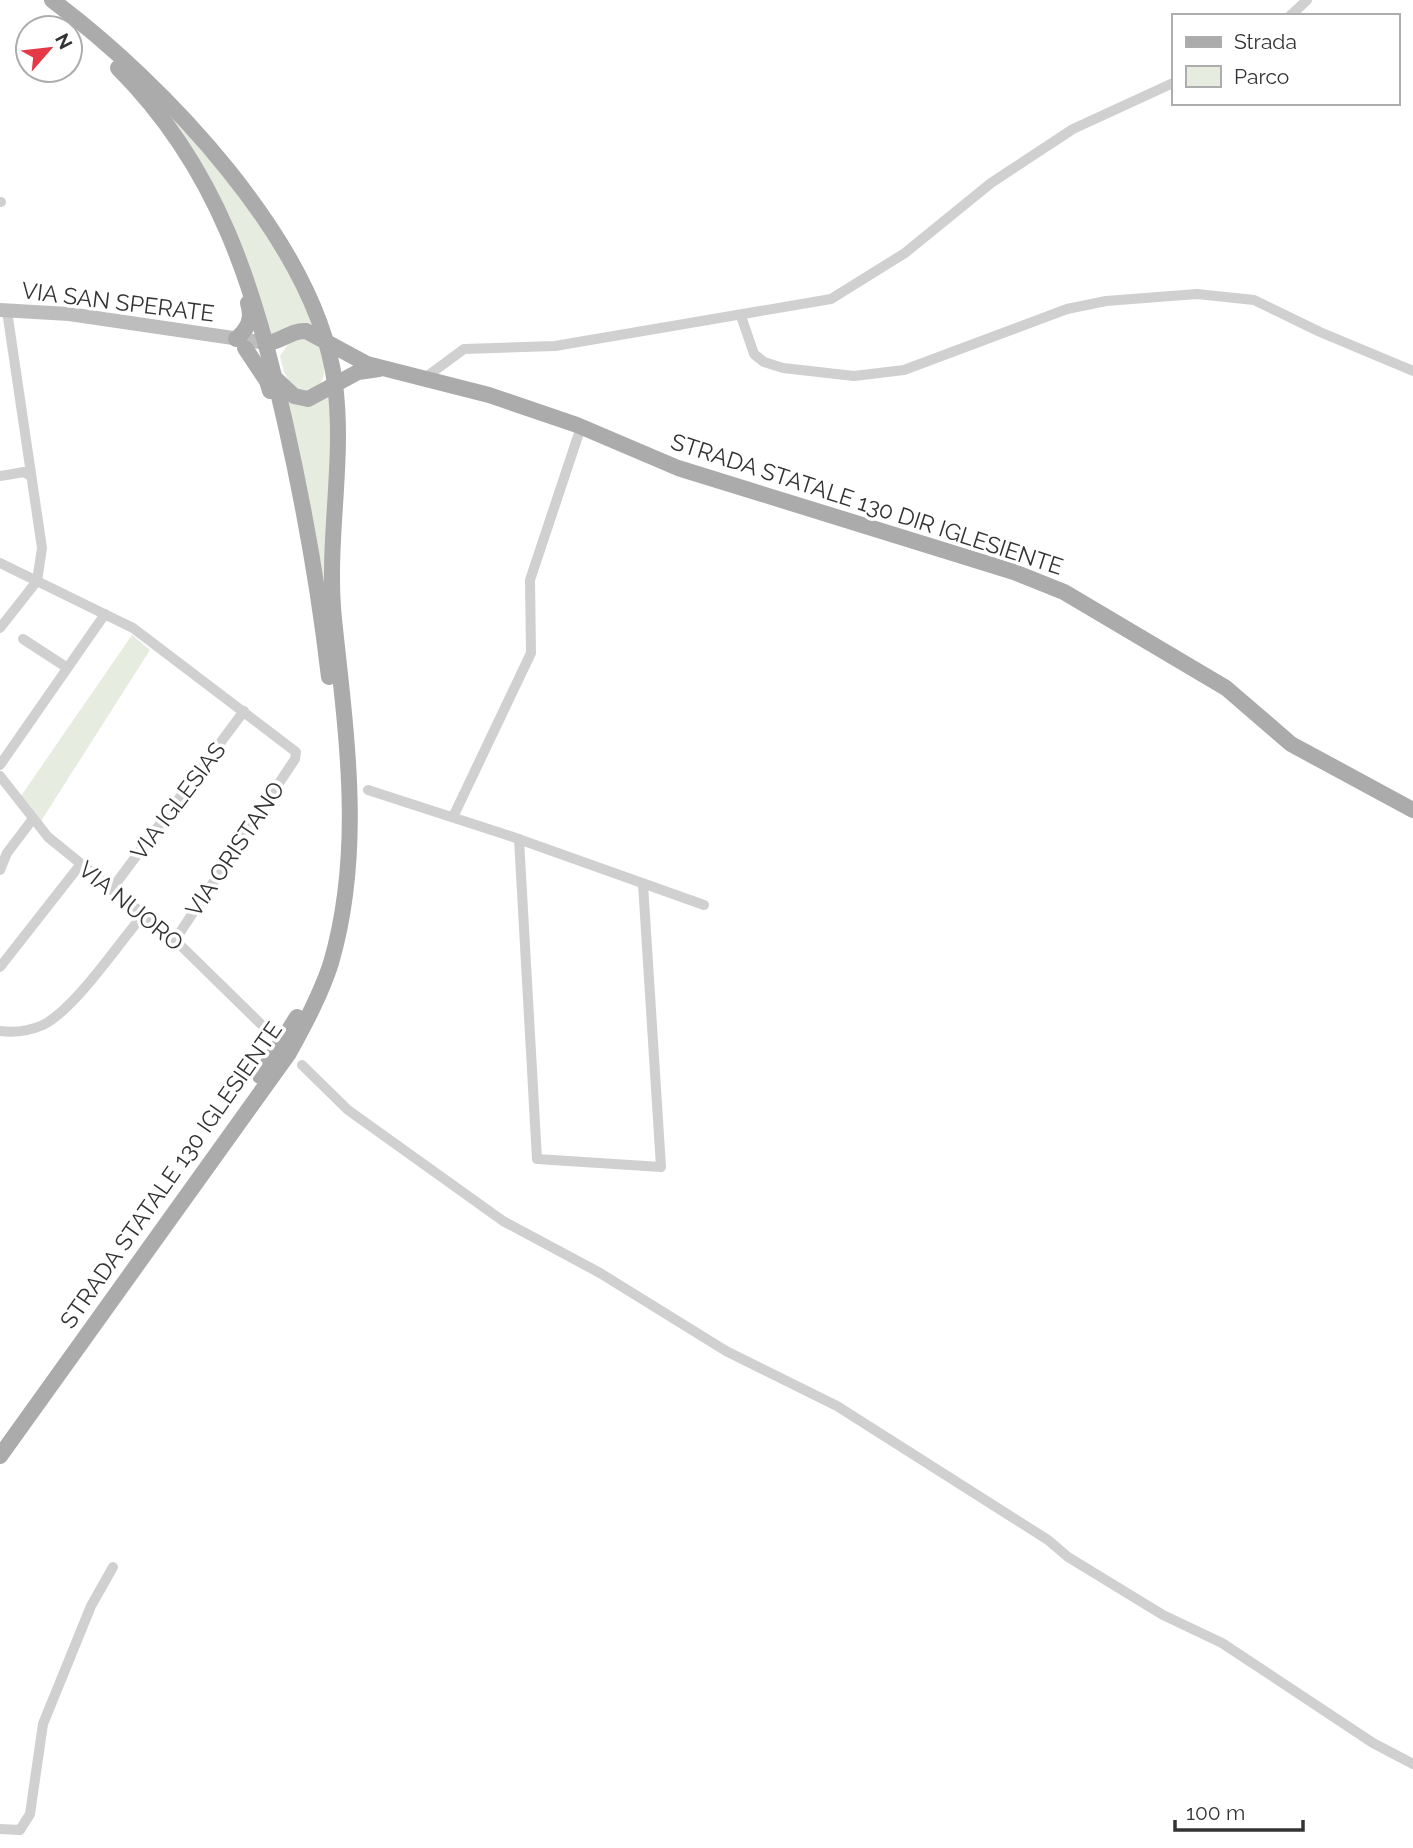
<svg xmlns="http://www.w3.org/2000/svg" width="1413" height="1848" viewBox="0 0 1413 1848" font-family="Raleway,sans-serif">
<rect width="100%" height="100%" fill="#fff"/>
<g fill="#e6ecdf">
<polygon points="153,96 200,142 284,260 317,330 272,338"/>
<path d="M304,338L317,344C344,386 292,421 280,356L291,340Z"/>
<polygon points="332,393 326,604 284,396"/>
<polygon points="132,635 150,650 41,821 21,796"/>
</g>
<g fill="none" stroke-linecap="round" stroke-linejoin="round">
<g stroke="#d0d0d0" stroke-width="10">
<polyline points="1290,16 1307,0"/>
<polyline points="0,202 1,202"/>
<polyline points="741,316 754,354 764,362 783,368 854,376 904,370 1067,309 1106,301 1197,294 1254,300 1320,332 1413,371"/>
<polyline points="426,377 464,349 555,346 831,299 905,253 991,183 1073,129 1173,83"/>
<polyline points="0,476 24,472 29,475"/>
<polyline points="0,563 133,628 296,752 295,759 175,940"/>
<polyline points="0,628 37,581 42,548 7,311"/>
<polyline points="23,639 66,667"/>
<polyline points="0,765 105,614"/>
<polyline points="0,776 48,837 175,940 269,1032"/>
<polyline points="368,790 510,836 704,905"/>
<polyline points="453,817 531,653 530,580 581,427"/>
<polyline points="519,839 537,1159 661,1167 643,884"/>
<polyline points="0,870 7,853 32,820"/>
<polyline points="111,890 244,711"/>
<polyline points="0,967 80,865"/>
<path d="M0,1031C15,1033 29,1031 43,1025C75,1009 118,944 143,915"/>
<polyline points="302,1065 348,1110 503,1221 600,1273 726,1351 837,1406 1048,1540 1068,1557 1163,1615 1222,1643 1373,1743 1413,1764"/>
<polyline points="0,1829 20,1830 30,1814 43,1724 91,1606 113,1567"/>
</g>
<polyline stroke="#bdbdbd" stroke-width="14" points="0,310 69,314 267,343"/>
<g stroke="#ababab" stroke-width="16">
<path d="M118,68C219,169 254,287 285,422C304,506 319,591 329,677"/>
<path d="M236,339C248,329 253,319 248,303"/>
<path d="M267,343C281,342 291,330 306,331L367,364L489,395L577,425L678,468L1014,572L1064,592L1226,688L1291,744L1413,810"/>
<polyline points="245,348 267,381 270,391"/>
<polyline points="277,380 294,396 308,399 358,372 379,369"/>
<polyline points="260,1076 297,1017"/>
<path d="M0,1456L289,1053C305,1024 321,994 331,963C364,850 346,733 334,619C326,541 345,462 335,384C317,243 162,82 52,0"/>
</g>
</g>
<g text-anchor="middle" stroke-width="7" stroke-linejoin="round" paint-order="stroke">
<g font-size="23" fill="#333" stroke="#fff">
<text transform="translate(118 302) rotate(7)" y="8">VIA SAN SPERATE</text>
<text transform="translate(867 504) rotate(18)" y="8">STRADA STATALE 130 DIR IGLESIENTE</text>
<text transform="translate(178 801) rotate(-53)" y="8">VIA IGLESIAS</text>
<text transform="translate(235 849) rotate(-56)" y="8">VIA ORISTANO</text>
<text transform="translate(131 906) rotate(39)" y="8">VIA NUORO</text>
<text transform="translate(171 1175) rotate(-55)" y="8">STRADA STATALE 130 IGLESIENTE</text>
</g>
</g>
<rect x="1172" y="14" width="228" height="91" fill="#ffffff" stroke="#adadad" stroke-width="2"/>
<rect x="1186" y="37" width="35" height="10" fill="#ababab" stroke="#adadad" stroke-width="2"/>
<text x="1234" y="49" font-size="21" fill="#333333">Strada</text>
<rect x="1186" y="66" width="35" height="21" fill="#e6ecdf" stroke="#adadad" stroke-width="2"/>
<text x="1234" y="84" font-size="21" fill="#333333">Parco</text>
<g transform="translate(49 49) rotate(62)"><circle r="33" fill="#ffffff" stroke="#adadad" stroke-width="2"/>
<path d="M0-5L12 26L0 18L-12 26Z" fill="#e63946"/>
<text y="-10" font-size="19" font-weight="bold" text-anchor="middle" fill="#333333">N</text>
</g>
<path d="M1175 1820v10h128v-10" fill="none" stroke="#333333" stroke-width="3.5"/>
<text x="1186" y="1820" font-size="21" fill="#333333" stroke="#ffffff" stroke-width="5" paint-order="stroke">100 m</text>
</svg>
